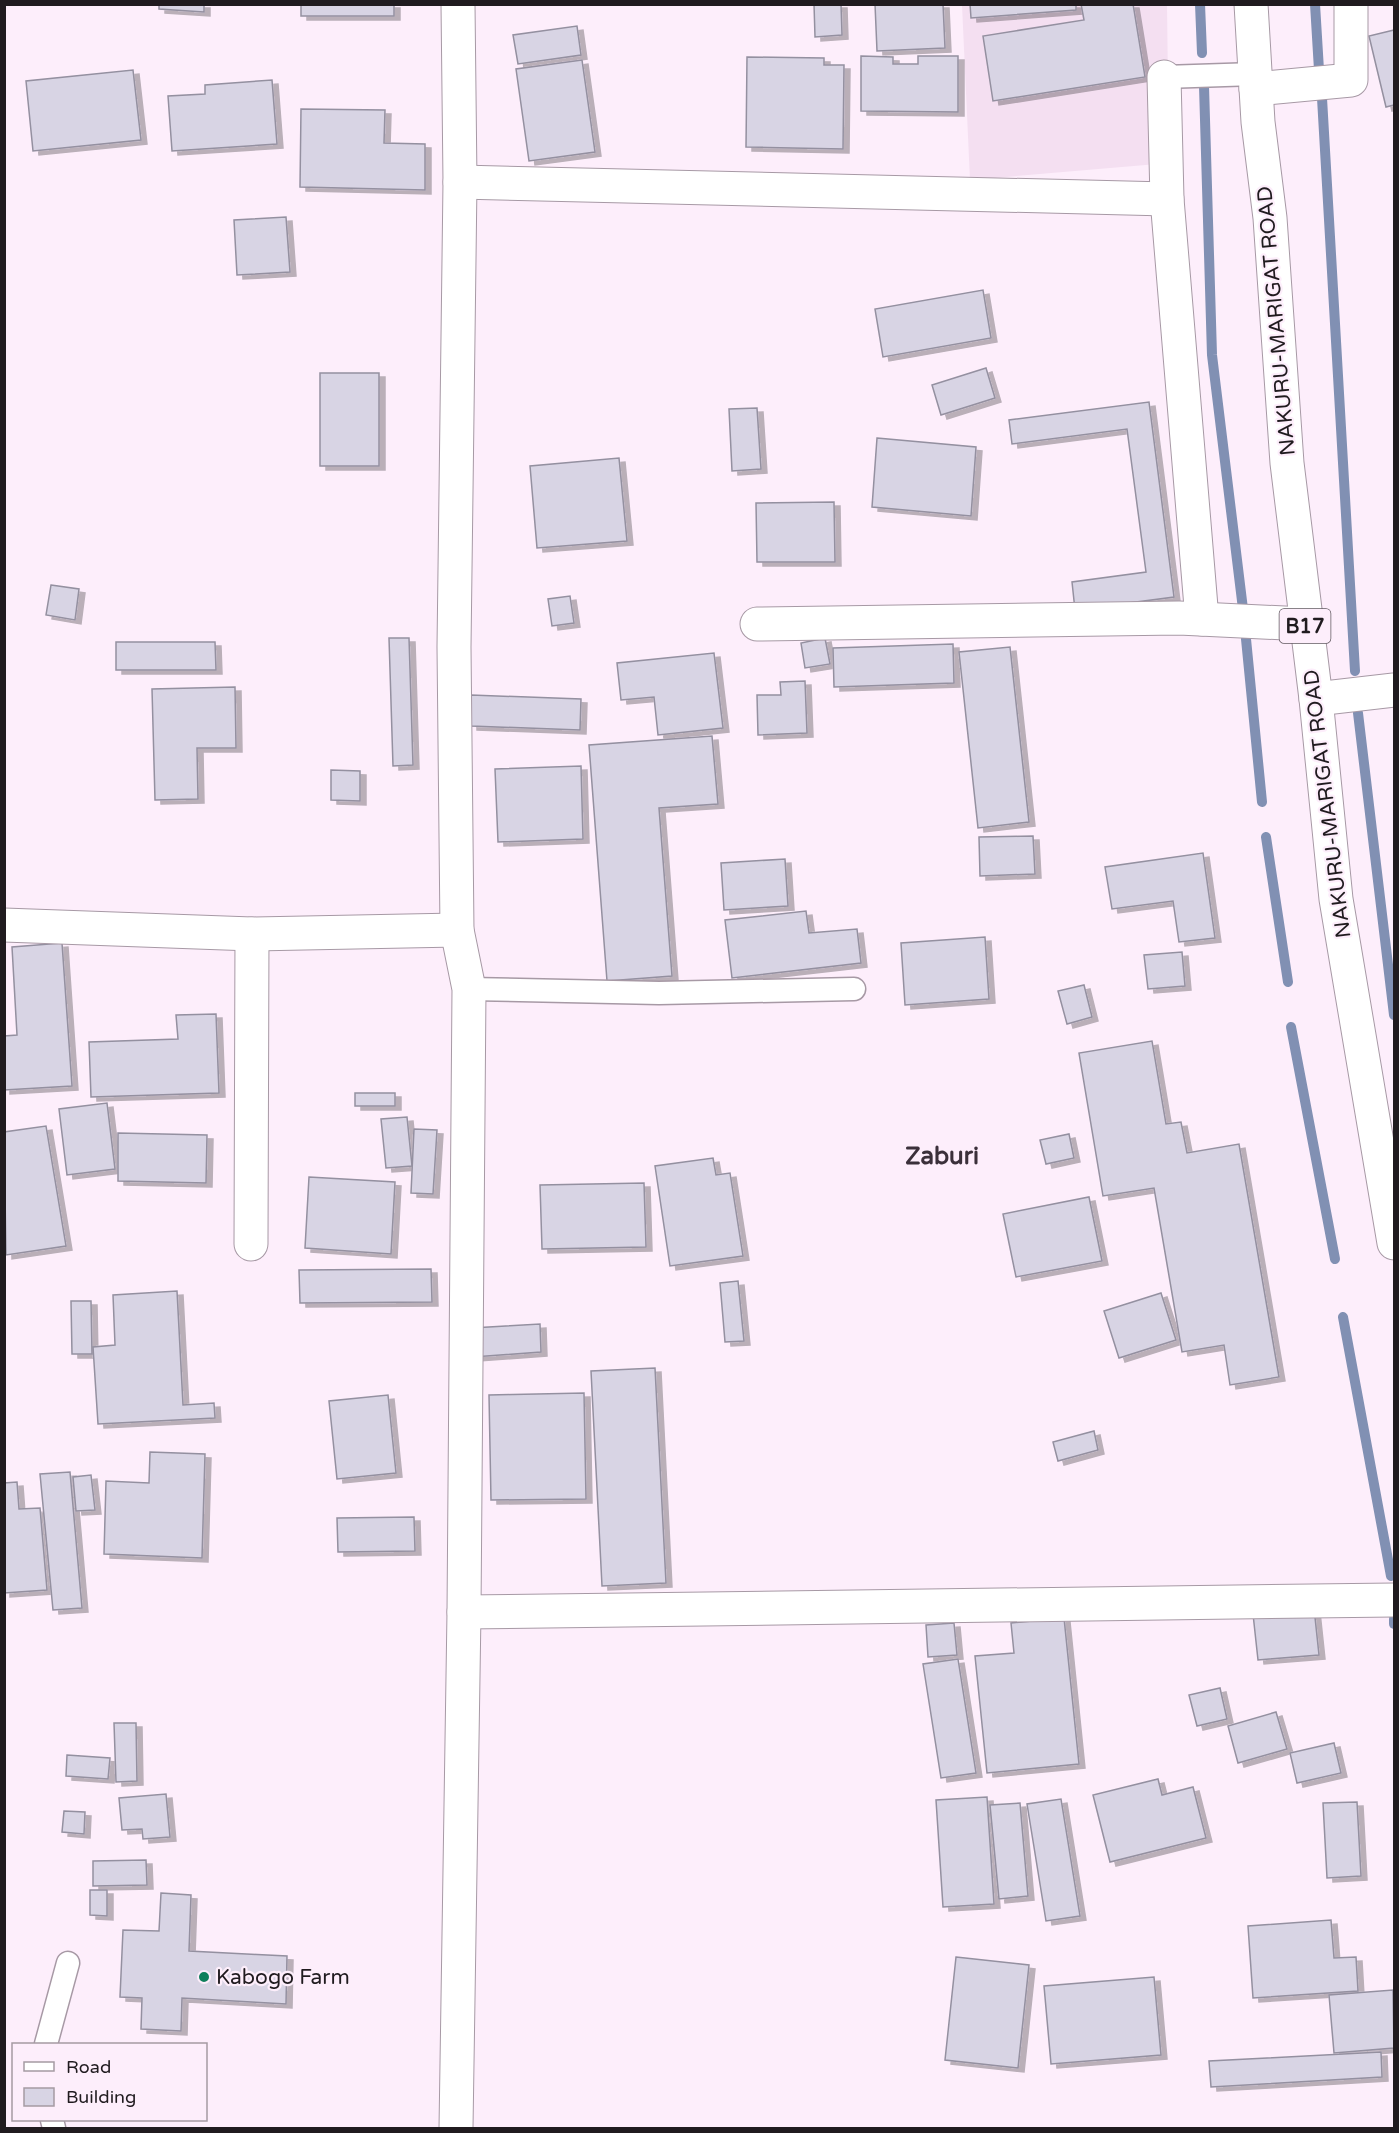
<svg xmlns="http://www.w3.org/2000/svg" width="1399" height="2133" viewBox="0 0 1399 2133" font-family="'Varela Round',sans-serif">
<defs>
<filter id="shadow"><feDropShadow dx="6" dy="4" stdDeviation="0" flood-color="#0004"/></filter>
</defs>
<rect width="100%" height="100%" fill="#fdeefb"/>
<polygon fill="#f4dff1" points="962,5 1167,5 1169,163 970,180"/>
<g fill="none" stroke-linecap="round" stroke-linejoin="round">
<g stroke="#8190b3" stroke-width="10">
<polyline points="1200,4 1202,53"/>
<polyline points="1315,4 1319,70"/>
<polyline points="1204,86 1212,355 1243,609"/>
<polyline points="1322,98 1355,671"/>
<polyline points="1246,639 1262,802"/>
<polyline points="1358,713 1394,1015"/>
<polyline points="1266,837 1288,982"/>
<polyline points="1291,1027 1335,1259"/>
<polyline points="1343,1317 1391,1576"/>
<polyline points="1394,1619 1394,1624"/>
</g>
</g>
<g fill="#d8d4e4" stroke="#9490a0" stroke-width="1.5" filter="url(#shadow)">
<polygon points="159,4 204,4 204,12 159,9"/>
<rect x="301" y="4" width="93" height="12"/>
<polygon points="814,4 841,4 842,35 815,37"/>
<polygon points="875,4 943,4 945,48 877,51"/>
<polygon points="970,4 1076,4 1076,10 971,18"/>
<polygon points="1081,4 1133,4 1145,77 993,101 983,36 1084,20"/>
<polygon points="577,26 581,55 518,64 513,35"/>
<polygon points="1394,30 1394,105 1386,107 1369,36"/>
<polygon points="861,56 893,57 893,64 918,64 918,56 958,56 958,112 861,111"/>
<polygon points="747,57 824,58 824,65 844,65 843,149 746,147"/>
<polygon points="582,60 595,152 529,161 516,69"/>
<polygon points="133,70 141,140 33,151 26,81"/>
<polygon points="272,80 277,144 172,151 168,96 205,94 205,85"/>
<polygon points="301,109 385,110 384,143 425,144 425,190 300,187"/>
<polygon points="286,217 290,272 237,275 234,220"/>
<polygon points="983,290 991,338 883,357 875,309"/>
<polygon points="986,368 995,398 941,415 932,385"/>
<rect x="320" y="373" width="59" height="93"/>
<polygon points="1149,402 1174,597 1075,610 1072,582 1146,572 1127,429 1012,444 1009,420"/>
<polygon points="757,408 761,469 732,471 729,409"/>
<polygon points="877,438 976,447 971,516 872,507"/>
<polygon points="619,458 627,541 537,548 530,466"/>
<polygon points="834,502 835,562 757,562 756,503"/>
<polygon points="51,585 79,589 75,620 46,615"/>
<polygon points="570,596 574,623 552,626 548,599"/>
<polygon points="389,638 409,638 413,765 393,766"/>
<polygon points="825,638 830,664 805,668 801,643"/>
<polygon points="116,642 215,642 216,670 116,670"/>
<polygon points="953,644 954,683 834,687 833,648"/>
<polygon points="1010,647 1029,822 978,828 959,652"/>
<polygon points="714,653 723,728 658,735 654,697 621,700 617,663"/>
<polygon points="805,681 807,733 758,735 757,695 781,695 780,682"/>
<polygon points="235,687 236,748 197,748 198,799 155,800 152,689"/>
<polygon points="471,695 581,699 580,730 471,726"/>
<polygon points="712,736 718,804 659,808 672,976 607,981 589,745"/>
<polygon points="581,766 583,839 498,842 495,769"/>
<polygon points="331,770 360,771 360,801 331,800"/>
<polygon points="1033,836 1035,874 980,876 979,837"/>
<polygon points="1203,853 1215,938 1179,942 1173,901 1112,909 1105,867"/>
<polygon points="785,859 788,906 724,910 721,863"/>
<polygon points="806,911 809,933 857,929 861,963 732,978 725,920"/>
<polygon points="985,937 989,999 905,1005 901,943"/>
<polygon points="62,943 72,1086 4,1090 4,1036 17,1035 12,947"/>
<polygon points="1182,952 1185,986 1148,989 1144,955"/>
<polygon points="1084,985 1092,1017 1067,1024 1058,991"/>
<polygon points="216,1014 219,1093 91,1097 89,1042 178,1039 176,1015"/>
<polygon points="1152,1041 1166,1124 1181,1122 1187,1153 1239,1144 1279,1377 1230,1385 1224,1345 1182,1352 1154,1188 1103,1196 1079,1053"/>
<rect x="355" y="1093" width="40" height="13"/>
<polygon points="107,1103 115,1169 67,1175 59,1109"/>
<polygon points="407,1117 412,1166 386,1168 381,1119"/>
<polygon points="46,1126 66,1246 6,1255 4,1132"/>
<polygon points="414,1129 437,1130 433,1194 411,1193"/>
<polygon points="118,1133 207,1135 206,1183 118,1181"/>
<polygon points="1069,1134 1074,1158 1046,1164 1040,1140"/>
<polygon points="713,1158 716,1175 730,1173 743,1256 670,1266 655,1166"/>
<polygon points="309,1177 395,1182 391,1254 305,1248"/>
<polygon points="644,1183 646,1247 542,1249 540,1185"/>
<polygon points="1089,1197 1102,1261 1016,1277 1003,1214"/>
<polygon points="431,1269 432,1302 300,1303 299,1270"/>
<polygon points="738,1281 744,1341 725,1342 720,1283"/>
<polygon points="177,1291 183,1405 214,1403 215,1418 98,1424 93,1347 115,1345 113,1295"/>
<polygon points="1161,1293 1176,1340 1119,1358 1104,1311"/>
<polygon points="71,1301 91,1301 92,1354 72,1354"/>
<polygon points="540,1324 541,1352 473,1357 472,1328"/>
<polygon points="655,1368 666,1583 602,1586 591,1371"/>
<polygon points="584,1393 586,1499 491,1500 489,1395"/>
<polygon points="388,1395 396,1473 337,1479 329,1401"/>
<polygon points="1094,1431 1098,1450 1058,1461 1053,1442"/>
<polygon points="150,1452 205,1454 202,1558 104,1554 106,1481 149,1483"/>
<polygon points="70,1472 82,1608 53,1610 40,1474"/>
<polygon points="91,1475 95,1510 76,1511 73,1477"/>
<polygon points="17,1482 19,1509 40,1508 47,1590 4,1593 4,1483"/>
<polygon points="414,1517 415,1551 338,1552 337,1518"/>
<polygon points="1314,1608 1319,1655 1258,1660 1253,1614"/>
<polygon points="1064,1618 1079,1764 987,1773 975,1656 1014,1653 1011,1623"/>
<polygon points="954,1623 957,1655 928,1657 926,1625"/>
<polygon points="958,1659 976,1773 941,1778 923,1664"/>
<polygon points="1220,1688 1227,1719 1197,1726 1189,1695"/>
<polygon points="1276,1712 1287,1749 1238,1763 1228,1726"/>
<polygon points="114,1723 136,1723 137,1781 116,1782"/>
<polygon points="1334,1743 1341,1773 1297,1783 1290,1753"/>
<polygon points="67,1755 110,1758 108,1779 66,1776"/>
<polygon points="1158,1779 1162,1795 1193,1787 1206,1838 1110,1862 1093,1795"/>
<polygon points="166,1794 170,1837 143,1839 142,1829 122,1830 119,1798"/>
<polygon points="987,1797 994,1904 943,1907 936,1800"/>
<polygon points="1061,1799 1080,1916 1046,1921 1027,1804"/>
<polygon points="1357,1802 1361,1876 1327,1878 1323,1803"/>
<polygon points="1020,1803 1028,1896 999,1899 990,1805"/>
<polygon points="64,1811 85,1812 84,1834 62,1832"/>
<polygon points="146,1860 147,1885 93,1886 93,1861"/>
<polygon points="90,1890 107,1890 107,1916 90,1915"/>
<polygon points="161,1893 191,1895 189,1951 287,1956 286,2004 182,1998 181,2031 141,2029 142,1998 120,1997 123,1930 159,1931"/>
<polygon points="1331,1920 1334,1958 1356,1957 1358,1991 1253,1998 1248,1926"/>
<polygon points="956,1957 1029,1965 1018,2068 945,2060"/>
<polygon points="1154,1977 1161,2055 1051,2064 1044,1986"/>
<polygon points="1393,1990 1394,2048 1334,2053 1329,1995"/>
<polygon points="1381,2052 1382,2077 1211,2087 1209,2061"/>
</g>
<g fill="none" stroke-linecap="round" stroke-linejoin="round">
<g stroke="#a799a5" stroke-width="25">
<g id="service">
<polyline points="1164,77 1255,74"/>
<polyline points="469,989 659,993 854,989"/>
<polyline points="46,2044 68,1963"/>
<polyline points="52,2120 54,2128"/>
</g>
</g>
<g stroke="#a799a5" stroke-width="35">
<g id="minor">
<polyline points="1164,77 1167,199 1202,619"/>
<polyline points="1256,89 1351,80 1351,4"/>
<polyline points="460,182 1167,199"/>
<polyline points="757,624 1179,618 1305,624"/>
<polyline points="1316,699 1394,690"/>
<polyline points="4,925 252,934 457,930"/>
<polyline points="251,1244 252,934"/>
<polyline points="464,1612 1394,1600"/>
<polyline points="456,2128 464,1612 469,989 457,930 454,647 460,182 458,4"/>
</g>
</g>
<g stroke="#a799a5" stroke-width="35">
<polyline id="primary" points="1251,4 1258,122 1270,218 1287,463 1316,699 1336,899 1394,1243"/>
</g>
<use href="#service" stroke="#fff" stroke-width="22"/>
<use href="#minor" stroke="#fff" stroke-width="33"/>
<use href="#primary" stroke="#fff" stroke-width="33"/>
</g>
<circle fill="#0f7f5b" stroke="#fdeefb" stroke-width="2" cx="204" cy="1977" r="6"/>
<g text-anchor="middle" stroke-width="4.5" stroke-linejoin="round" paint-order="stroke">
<rect fill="#fdeefb" stroke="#625a61" stroke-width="1.5" x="1279.5" y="609" width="51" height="34" rx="4.5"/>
<g font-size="20" font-weight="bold" fill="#201b1f">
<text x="1305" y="633">B17</text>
</g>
<g font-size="21" fill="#201b1f" stroke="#fdeefb">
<text transform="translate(1276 321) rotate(-95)" y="7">NAKURU-MARIGAT ROAD</text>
<text transform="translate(1327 804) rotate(-97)" y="7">NAKURU-MARIGAT ROAD</text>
</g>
<g font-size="21" fill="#201b1f" stroke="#fdeefb" text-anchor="start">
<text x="216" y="1984">Kabogo Farm</text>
</g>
<g font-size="24" font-weight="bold" fill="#3b303a" stroke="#fdeefb">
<text x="942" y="1164">Zaburi</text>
</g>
</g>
<rect width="1399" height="2133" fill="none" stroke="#201b1f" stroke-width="12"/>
<rect x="12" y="2043" width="195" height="78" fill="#fdeefb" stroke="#a59aa3" stroke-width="1.5"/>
<rect x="24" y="2062" width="30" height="9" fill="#ffffff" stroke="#a59aa3" stroke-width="1.5"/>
<text x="66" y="2073" font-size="18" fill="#201b1f">Road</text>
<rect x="24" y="2088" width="30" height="18" fill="#d8d4e4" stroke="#a59aa3" stroke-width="1.5"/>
<text x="66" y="2103" font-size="18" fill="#201b1f">Building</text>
</svg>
